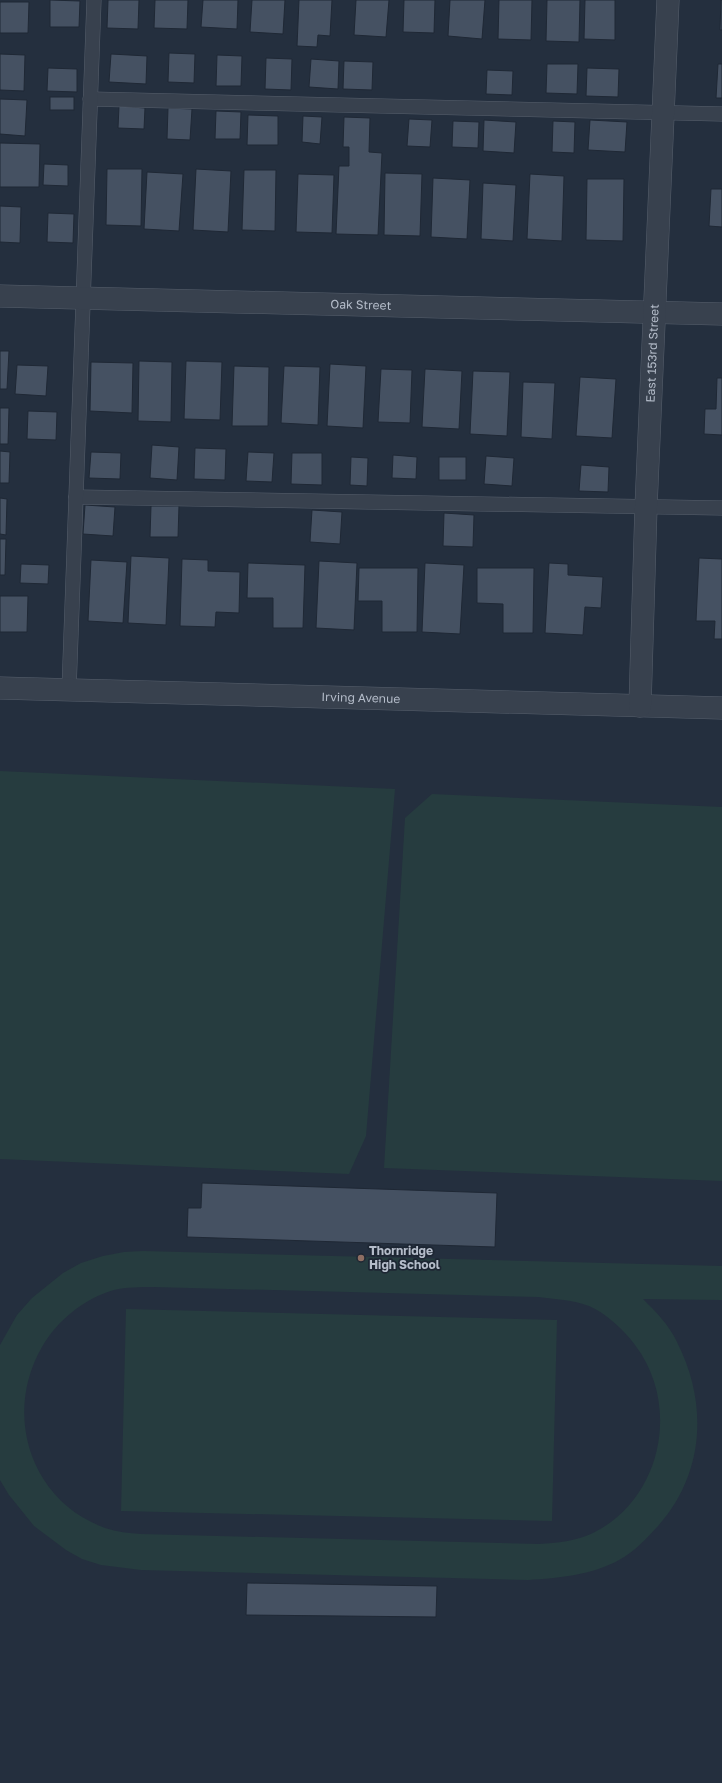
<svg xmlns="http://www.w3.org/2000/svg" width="722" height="1783" viewBox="0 0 722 1783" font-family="'Golos Text',sans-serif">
<rect width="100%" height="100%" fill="#242f3e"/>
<g fill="#263c3f" fill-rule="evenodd">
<polygon points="0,771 395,789 366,1136 349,1174 0,1159"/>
<polygon points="432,794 722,807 722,1181 384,1168 405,818"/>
<path d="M143,1251L722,1266V1300L643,1299C656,1312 669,1325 677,1342C708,1403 705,1473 658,1526C647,1538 634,1552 619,1560C592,1575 558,1578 528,1580L141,1570L101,1565L82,1559L66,1550L34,1526L9,1495L0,1480V1345L17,1315L32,1298L63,1273L81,1263L103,1256L124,1252ZM153,1287L538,1297C555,1299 573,1300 589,1306C607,1314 624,1330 635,1345C681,1405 662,1499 593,1533C576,1541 557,1543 539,1544L141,1534C129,1533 117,1532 105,1528C30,1501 3,1414 42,1347C57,1321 83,1299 114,1290C126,1287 140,1287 153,1287Z"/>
<polygon points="126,1309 557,1320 552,1521 121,1511"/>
</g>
<g fill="#455162" stroke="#1f2835">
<polygon points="50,0 80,1 79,27 50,27"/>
<polygon points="108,0 139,0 138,29 107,28"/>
<polygon points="155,0 188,0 187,29 154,28"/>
<polygon points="203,0 238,0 237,29 201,27"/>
<polygon points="252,0 285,0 283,34 250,32"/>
<polygon points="299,0 332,0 330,36 318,35 317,47 297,46"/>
<polygon points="356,0 389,0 386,37 354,35"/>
<polygon points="404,0 435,0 434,33 403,32"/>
<polygon points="450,0 485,0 482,39 448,36"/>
<polygon points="499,0 532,0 531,40 498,39"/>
<polygon points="547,0 580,0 579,42 546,41"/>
<polygon points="585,0 615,0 615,40 584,39"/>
<polygon points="721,0 722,0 722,30 720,30"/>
<polygon points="0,2 29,2 28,33 0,33"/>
<polygon points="169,53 195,54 194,83 168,82"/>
<polygon points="0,54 25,55 24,91 0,90"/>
<polygon points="111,54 147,56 146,84 109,82"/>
<polygon points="217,55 242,56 241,86 216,86"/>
<polygon points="266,58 292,59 291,90 265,89"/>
<polygon points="311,59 339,61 338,89 309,87"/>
<polygon points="344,61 373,62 372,90 343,89"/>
<polygon points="547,64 578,64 577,94 546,93"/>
<polygon points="718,64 722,64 722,98 716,98"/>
<polygon points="48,68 77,69 77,92 47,91"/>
<polygon points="587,68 619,69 618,97 586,96"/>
<polygon points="487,70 513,71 512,95 486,94"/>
<rect x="50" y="97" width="24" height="13"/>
<polygon points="0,99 27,100 25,136 0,134"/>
<polygon points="119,106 145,108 144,129 118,128"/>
<polygon points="168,108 192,109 190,140 167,139"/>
<polygon points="216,111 241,112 240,139 215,139"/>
<polygon points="248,115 278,116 278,145 247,145"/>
<polygon points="303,116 322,117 320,144 302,142"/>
<polygon points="344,117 370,118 369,152 382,153 378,235 336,234 339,166 349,166 349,147 343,147"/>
<polygon points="409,119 432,120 430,147 407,146"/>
<polygon points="484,120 516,122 514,153 483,151"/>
<polygon points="590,120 627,122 625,152 588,150"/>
<polygon points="453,121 479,122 478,148 452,147"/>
<polygon points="553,121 575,122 574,153 552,152"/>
<polygon points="0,143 40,144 39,187 0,187"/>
<polygon points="44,164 68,165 68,186 43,185"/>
<polygon points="107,169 142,169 141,226 106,225"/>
<polygon points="196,169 231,171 228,232 193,230"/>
<polygon points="244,170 276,170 275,231 242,230"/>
<polygon points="147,172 183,174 179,231 144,229"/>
<polygon points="385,173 422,174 420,236 384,235"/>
<polygon points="298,174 334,175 332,233 296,232"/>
<polygon points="530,174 564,176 562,241 527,239"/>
<polygon points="433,178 470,180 467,239 431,237"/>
<polygon points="587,179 624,179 623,241 586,240"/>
<polygon points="483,183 516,185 513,241 481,239"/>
<polygon points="711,189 722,189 722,227 709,226"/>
<polygon points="0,206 21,207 20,243 0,242"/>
<polygon points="48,213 74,214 73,243 47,242"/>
<polygon points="0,351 9,351 7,389 0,389"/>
<polygon points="139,361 172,362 171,422 138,421"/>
<polygon points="186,361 222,362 220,420 184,419"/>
<polygon points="91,362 133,363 132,413 90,411"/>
<polygon points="330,364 366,366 363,428 327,426"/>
<polygon points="17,365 48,366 46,396 15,394"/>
<polygon points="234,366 269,367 268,426 232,426"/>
<polygon points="284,366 320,367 318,425 281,423"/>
<polygon points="381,369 412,370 410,423 378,422"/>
<polygon points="425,369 462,371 459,429 422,427"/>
<polygon points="473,371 510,372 507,436 470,434"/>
<polygon points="580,377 616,379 612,438 576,436"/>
<polygon points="717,378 722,378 722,435 704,434 705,409 716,409"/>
<polygon points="523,382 555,383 552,439 521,437"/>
<polygon points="0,408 9,408 8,444 0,444"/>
<polygon points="28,411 57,412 56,440 27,439"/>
<polygon points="152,445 179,447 177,480 150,478"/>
<polygon points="195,448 226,449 225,480 194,479"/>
<polygon points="0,451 10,452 9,483 0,483"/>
<polygon points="91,452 121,453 120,479 89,478"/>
<polygon points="248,452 274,453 272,482 246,481"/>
<polygon points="292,453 322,453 322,485 291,484"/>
<polygon points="393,455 417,457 416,479 392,478"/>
<polygon points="486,456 514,458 512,486 484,484"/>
<polygon points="351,457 368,458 367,486 350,485"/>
<rect x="439" y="457" width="27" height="23"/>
<polygon points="581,465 609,467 608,492 579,491"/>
<polygon points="0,498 7,499 6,535 0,534"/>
<polygon points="85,505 115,507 113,536 83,534"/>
<polygon points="151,506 179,506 178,537 150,537"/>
<polygon points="312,510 342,512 340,544 310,542"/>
<polygon points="444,513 474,515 473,547 443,546"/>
<polygon points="0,539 6,539 5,575 0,575"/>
<polygon points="131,556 169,558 166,625 128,623"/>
<polygon points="699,558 722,559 722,639 714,639 715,621 696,621"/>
<polygon points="182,559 208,560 208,571 240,572 239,613 216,612 215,627 180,626"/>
<polygon points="91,560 127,562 123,623 88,621"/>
<polygon points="319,561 357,563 354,630 316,628"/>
<polygon points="248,563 305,565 303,628 273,628 273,598 247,598"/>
<polygon points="425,563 464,565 460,634 422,632"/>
<polygon points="549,563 568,564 568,575 603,577 601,608 585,607 583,635 545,633"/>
<polygon points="21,564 49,565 48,584 20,583"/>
<polygon points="359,568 418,568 417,632 382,632 382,601 358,601"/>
<polygon points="477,568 534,568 533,633 503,633 503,604 477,603"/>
<polygon points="0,596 28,596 27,632 0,632"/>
<polygon points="202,1183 497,1193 495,1247 187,1237 188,1208 201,1208"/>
<polygon points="247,1583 437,1586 436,1617 246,1615"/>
</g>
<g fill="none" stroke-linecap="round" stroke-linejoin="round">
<g stroke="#565f6c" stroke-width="15">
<g id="service">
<polyline points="90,99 722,114"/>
<polyline points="76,497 722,508"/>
<polyline points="69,690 94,0"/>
</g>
</g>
<g stroke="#565f6c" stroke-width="23">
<g id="minor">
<path id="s1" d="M0,296L722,314"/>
<path id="s2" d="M0,688L722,708"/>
<path id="s3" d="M640,706L646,507L668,0"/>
</g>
</g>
<use href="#service" stroke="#38414e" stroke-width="14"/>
<use href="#minor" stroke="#38414e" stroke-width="22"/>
</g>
<circle fill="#8d6e63" stroke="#1d2633" stroke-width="1.5" cx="361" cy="1258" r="4"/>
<g text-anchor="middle" stroke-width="3.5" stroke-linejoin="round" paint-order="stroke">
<g font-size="12" fill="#b4bcc9" stroke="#1d2633">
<text dy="4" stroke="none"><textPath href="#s1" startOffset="361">Oak Street</textPath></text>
<text dy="4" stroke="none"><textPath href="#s3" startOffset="353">East 153rd Street</textPath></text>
<text dy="4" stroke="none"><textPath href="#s2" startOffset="361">Irving Avenue</textPath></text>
</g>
<g font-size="12" font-weight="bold" fill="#b4bcc9" stroke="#1d2633" text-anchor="start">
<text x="369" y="1255">Thornridge<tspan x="369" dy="14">High School</tspan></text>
</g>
</g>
</svg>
